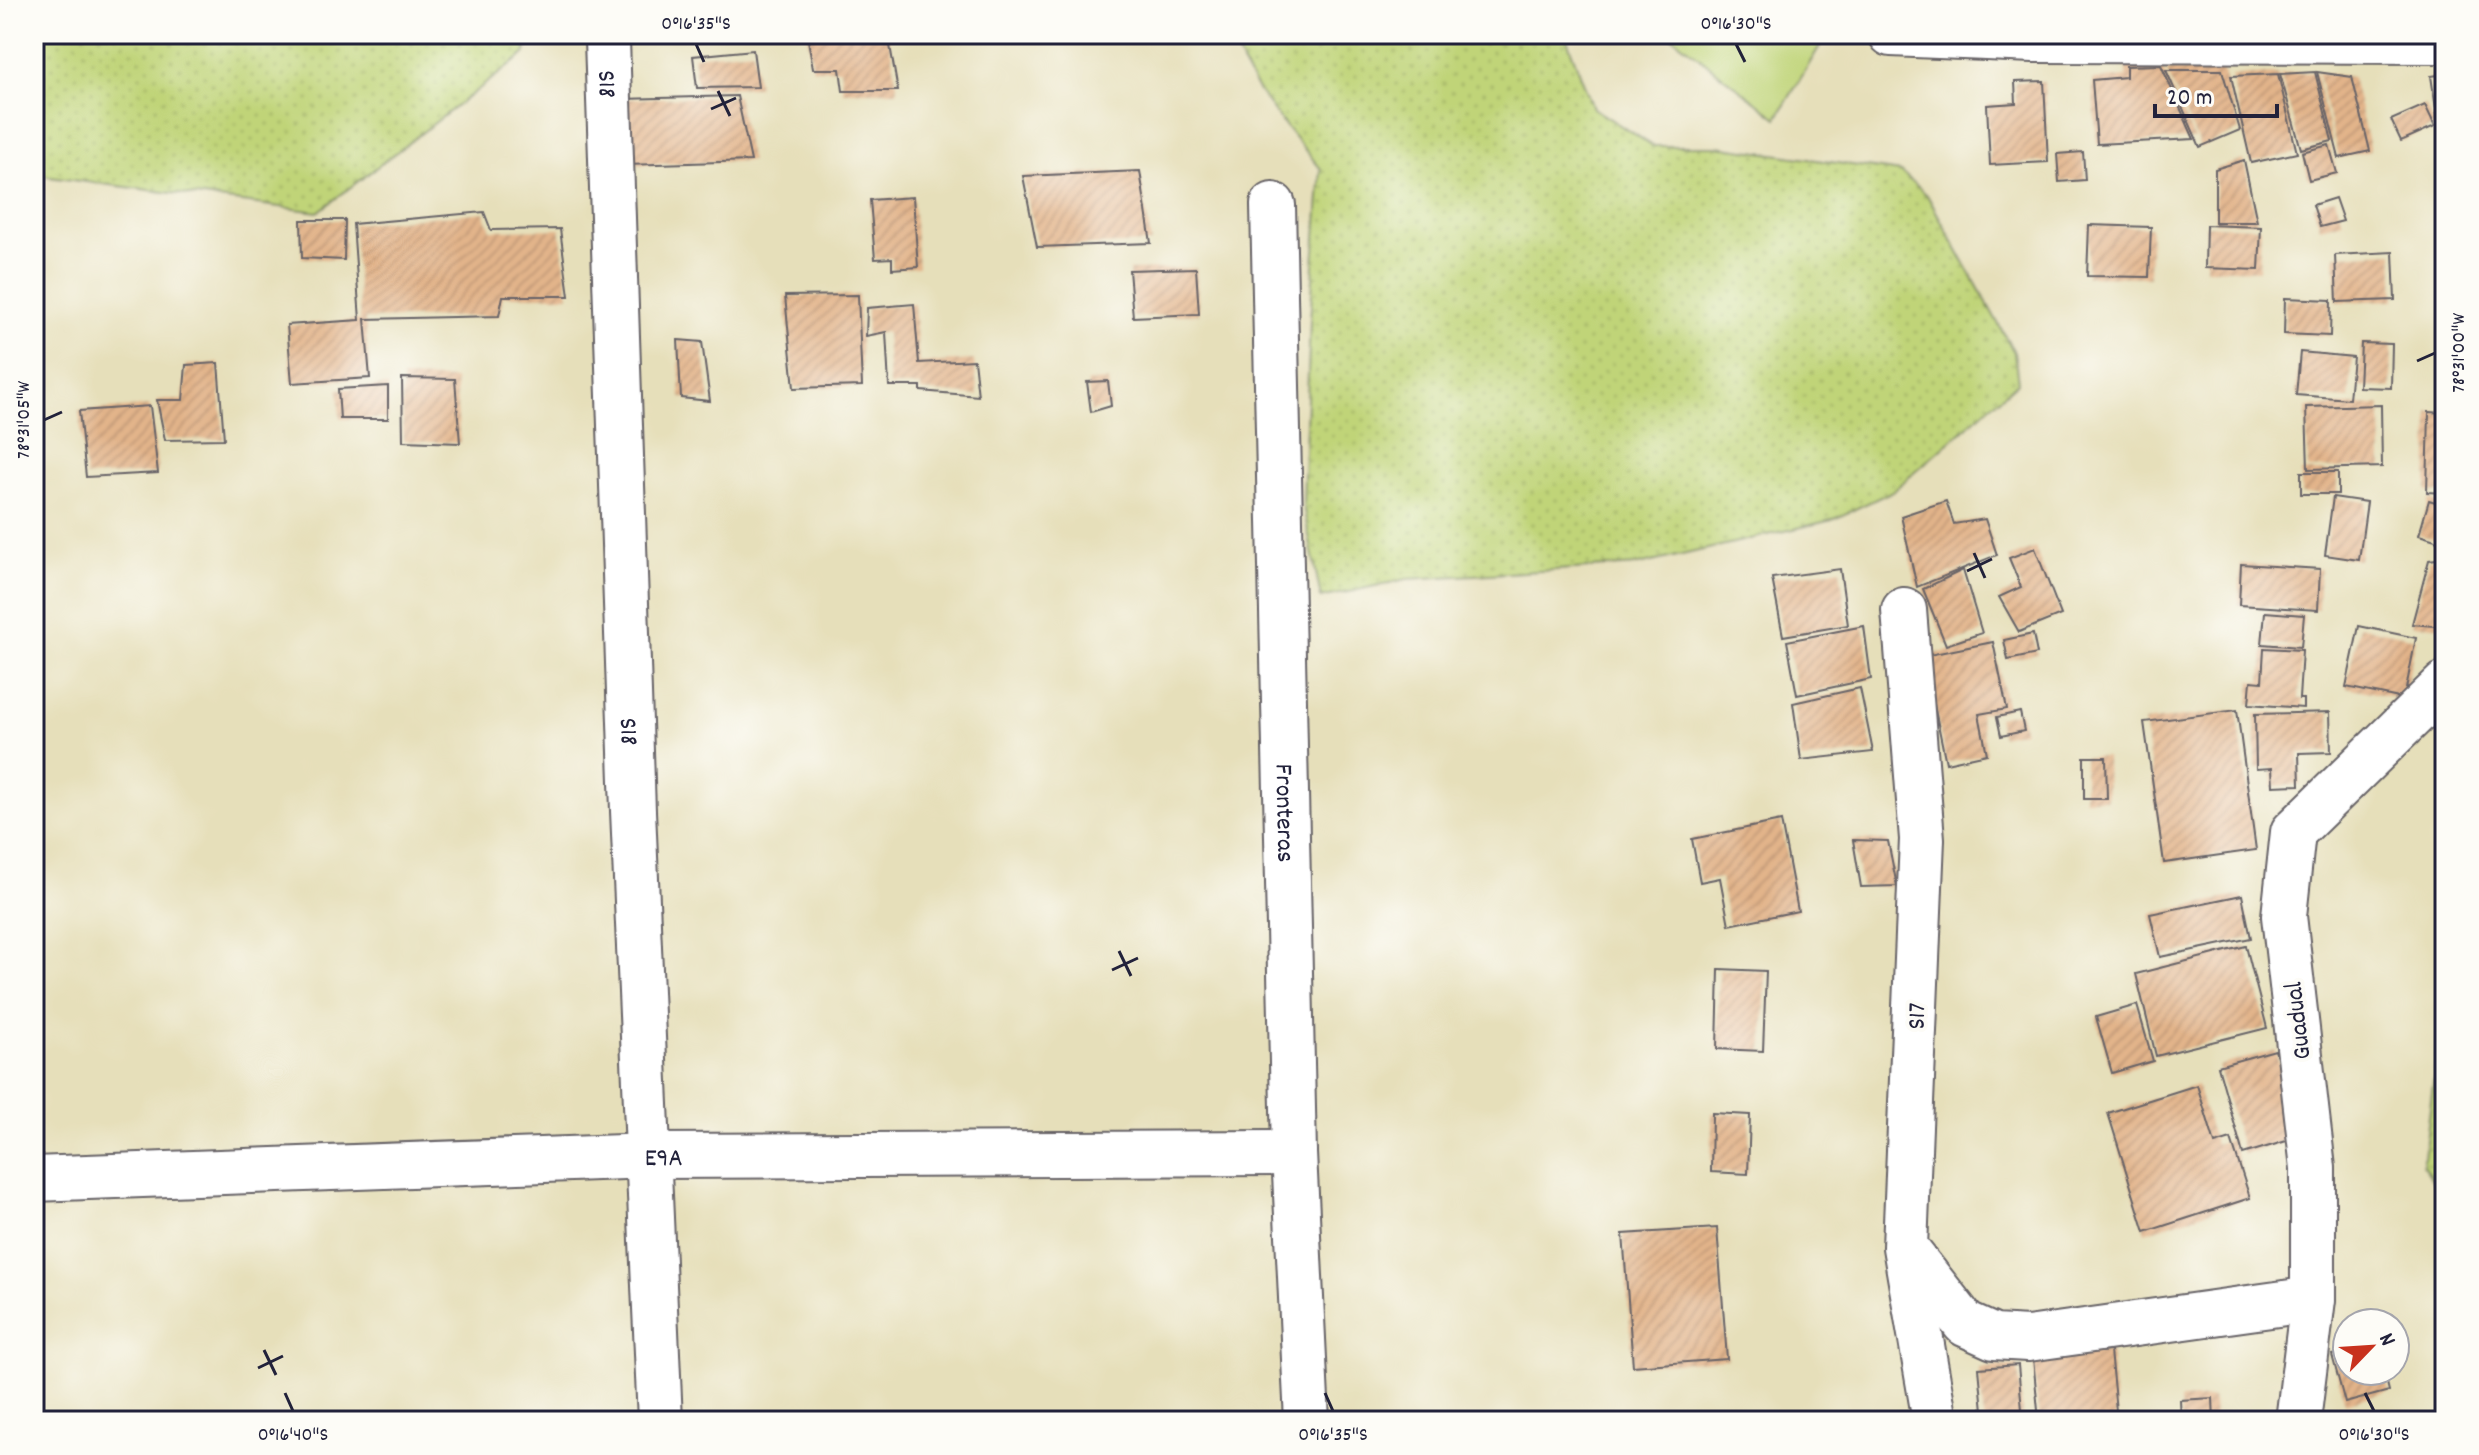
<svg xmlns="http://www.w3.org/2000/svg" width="2479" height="1455" viewBox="0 0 2479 1455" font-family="Dekko,sans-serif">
<defs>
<pattern id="grass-dots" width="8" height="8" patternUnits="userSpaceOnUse" patternTransform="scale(2)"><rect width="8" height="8" fill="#c0d478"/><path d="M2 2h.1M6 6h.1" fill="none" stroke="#a5b669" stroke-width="1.8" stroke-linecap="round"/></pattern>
<pattern id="building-hatch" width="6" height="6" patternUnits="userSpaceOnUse" patternTransform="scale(2)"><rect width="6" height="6" fill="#e2b48a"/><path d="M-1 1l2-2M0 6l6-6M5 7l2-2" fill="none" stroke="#c29a78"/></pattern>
</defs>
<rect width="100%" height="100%" fill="#fdfcf7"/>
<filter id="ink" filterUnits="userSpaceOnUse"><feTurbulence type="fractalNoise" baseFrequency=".0125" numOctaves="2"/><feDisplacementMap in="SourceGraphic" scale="16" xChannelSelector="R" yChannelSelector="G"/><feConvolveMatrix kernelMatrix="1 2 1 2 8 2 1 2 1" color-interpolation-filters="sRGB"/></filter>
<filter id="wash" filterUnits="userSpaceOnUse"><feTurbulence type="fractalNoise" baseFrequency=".006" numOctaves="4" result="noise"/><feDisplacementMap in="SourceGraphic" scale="32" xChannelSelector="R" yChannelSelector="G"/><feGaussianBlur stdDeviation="1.8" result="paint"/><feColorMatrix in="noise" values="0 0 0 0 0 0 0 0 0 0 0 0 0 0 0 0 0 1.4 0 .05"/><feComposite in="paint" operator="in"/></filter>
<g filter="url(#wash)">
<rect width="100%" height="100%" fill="#e6dfba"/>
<g fill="url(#grass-dots)" stroke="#717b5a" stroke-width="2">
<polygon points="34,34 527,34 526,53 318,212 34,175"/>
<path d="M1231,34H1565L1593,108L1653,146H1717L1901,172L1927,195L2014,352L2018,382L1893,491L1832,520L1639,565L1407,579L1321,598L1303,505L1310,320L1321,169C1288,128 1245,85 1231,34Z"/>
<polygon points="2445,988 2445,1202 2423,1165"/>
</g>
<polygon fill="#c0d478" stroke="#717b5a" stroke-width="2" points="1669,34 1827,34 1777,118"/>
<g id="blocks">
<g fill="url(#building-hatch)">
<polygon points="807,34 888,34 898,91 843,91 840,69 813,69"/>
<polygon points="753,50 758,87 697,88 693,56"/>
<polygon points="2161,65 2194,139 2097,144 2092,80 2126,77 2126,66"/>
<polygon points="2166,70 2222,70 2240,130 2200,147"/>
<polygon points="2315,72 2332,141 2301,149 2280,74"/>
<polygon points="2317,72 2352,77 2370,151 2339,158"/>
<polygon points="2278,74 2297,153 2251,163 2231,76"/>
<polygon points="2445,74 2445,155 2443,155 2431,76"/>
<polygon points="2044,81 2048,162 1990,165 1987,105 2016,103 2015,82"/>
<polygon points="737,96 751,161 626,165 621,99"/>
<polygon points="2425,105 2435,126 2401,141 2391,120"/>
<polygon points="2329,145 2337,173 2309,180 2302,152"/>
<polygon points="2083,152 2085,180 2059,182 2057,154"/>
<polygon points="2244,160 2257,222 2215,222 2215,169"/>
<polygon points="1140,171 1151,243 1037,247 1023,176"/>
<polygon points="913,197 918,267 892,269 892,258 875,259 870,200"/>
<polygon points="2335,198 2343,221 2320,227 2313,205"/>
<polygon points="484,212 491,230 560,229 569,296 503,296 499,316 365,319 370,378 292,383 287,325 360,320 353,224"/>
<polygon points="301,220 345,220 344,260 302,258"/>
<polygon points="2089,225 2151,227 2149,277 2087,276"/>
<polygon points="2206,225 2261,227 2259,270 2205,268"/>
<polygon points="2393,252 2395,300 2337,302 2335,255"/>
<polygon points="1196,268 1199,314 1133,317 1129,270"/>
<polygon points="858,295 862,386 794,388 785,296"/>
<polygon points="2285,298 2331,300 2330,336 2284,334"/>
<polygon points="914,304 919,363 974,360 978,396 921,391 921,386 889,386 886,332 866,336 867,308"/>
<polygon points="678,340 702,342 710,401 681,398"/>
<polygon points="2361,343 2392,344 2391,388 2359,387"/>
<polygon points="2300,352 2353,357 2349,399 2296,395"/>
<polygon points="218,363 224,439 165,440 157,400 183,400 186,365"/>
<polygon points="402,378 455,379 460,443 403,441"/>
<polygon points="1108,381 1111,406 1091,412 1087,382"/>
<polygon points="388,386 388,419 340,419 338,389"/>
<polygon points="2381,405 2382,467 2308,469 2306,407"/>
<polygon points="150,406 158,473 86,477 79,411"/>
<polygon points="2429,412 2445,413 2445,493 2427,492"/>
<rect x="2301" y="472" width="37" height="22"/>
<polygon points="2333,497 2367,502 2359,560 2325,555"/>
<polygon points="2429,500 2445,505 2445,543 2419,535"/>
<polygon points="1946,501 1954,524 1985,519 1997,555 1917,587 1901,516"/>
<polygon points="2035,548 2061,615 2019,632 1999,597 2021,587 2009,558"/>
<polygon points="2445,558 2445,627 2412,624 2429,560"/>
<polygon points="2241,564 2320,569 2318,610 2239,605"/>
<polygon points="1840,569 1848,625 1783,636 1772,578"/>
<polygon points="1963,570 1982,633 1946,645 1923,589"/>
<polygon points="2265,612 2304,615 2301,647 2262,644"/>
<polygon points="1864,626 1871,679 1797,695 1787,641"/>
<polygon points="2359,626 2416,638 2404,699 2346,687"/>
<polygon points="2033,634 2037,654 2008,660 2004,640"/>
<polygon points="1993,642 2007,709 1979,714 1987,754 1946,763 1924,656"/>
<polygon points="2264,648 2302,650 2299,699 2303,699 2303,708 2249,704 2251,681 2262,682"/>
<polygon points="1860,688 1873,752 1801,760 1793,703"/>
<polygon points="2237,710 2256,850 2164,863 2144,722"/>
<polygon points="2020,712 2024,731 2001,736 1997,717"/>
<polygon points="2330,712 2331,752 2299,753 2300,785 2273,786 2272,768 2256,769 2255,714"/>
<polygon points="2084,757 2106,757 2107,799 2084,799"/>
<polygon points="1781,821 1798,911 1729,925 1720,878 1700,882 1692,839"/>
<polygon points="1853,840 1888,841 1897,886 1861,887"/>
<polygon points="2242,895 2251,938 2160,957 2150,914"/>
<polygon points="2246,946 2267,1028 2156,1056 2136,974"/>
<polygon points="1719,969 1766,971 1763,1051 1717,1049"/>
<polygon points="2137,1005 2153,1061 2112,1073 2096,1017"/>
<polygon points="2275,1050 2300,1137 2243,1154 2218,1066"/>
<polygon points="2197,1085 2215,1144 2231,1139 2250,1198 2145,1232 2108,1113"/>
<polygon points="1712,1113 1750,1115 1748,1174 1711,1172"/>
<polygon points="1717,1228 1727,1359 1633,1366 1623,1234"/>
<polygon points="2110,1351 2117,1421 2039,1421 2033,1358"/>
<polygon points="2347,1351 2347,1371 2384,1371 2389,1391 2345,1403 2332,1355"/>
<polygon points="2018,1365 2023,1421 1984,1421 1979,1368"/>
<polygon points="2213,1398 2214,1421 2181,1421 2180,1400"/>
</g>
</g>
</g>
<g filter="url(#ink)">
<use href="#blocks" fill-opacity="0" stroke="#676467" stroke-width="2"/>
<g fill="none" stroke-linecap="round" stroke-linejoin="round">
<g stroke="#676467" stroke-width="48">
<g id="street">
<polyline points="1891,34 2034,40 2445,41"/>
<path id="s1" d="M607,40L633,811L660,1421"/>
<path id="s2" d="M1273,205L1294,1153L1307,1421"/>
<polyline points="1904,610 1922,839 1905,1247 1935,1421"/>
<path id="s3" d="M34,1179L650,1156L1294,1153"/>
<polyline points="1906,1249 1965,1324 1994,1337 2028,1339 2313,1299"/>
<polyline points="2298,1421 2313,1299 2313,1168 2284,916 2293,832 2445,684"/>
</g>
</g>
<use href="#street" stroke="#fff" stroke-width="44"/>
</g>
</g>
<path fill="none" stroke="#22223b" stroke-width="3" d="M696,44L704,62M1736,44L1745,62M718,91L730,116M711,109L736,98M2417,361L2435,353M44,420L62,412M1974,553L1985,578M1967,571L1992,559M1119,951L1131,976M1112,970L1138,958M264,1350L276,1375M258,1368L283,1356M285,1393L293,1411M1325,1393L1333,1411M2365,1393L2374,1411"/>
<g text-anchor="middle" stroke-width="8" stroke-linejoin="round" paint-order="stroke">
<g font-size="26" fill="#22223b" stroke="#fdfcf7">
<text dy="9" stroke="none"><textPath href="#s1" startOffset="44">S18</textPath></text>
<text dy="9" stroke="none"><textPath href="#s1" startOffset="692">S18</textPath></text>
<text dy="9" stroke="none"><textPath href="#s2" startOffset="608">Fronteras</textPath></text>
<text transform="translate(1915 1016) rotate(-88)" y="9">S17</text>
<text transform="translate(2296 1021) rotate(-97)" y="9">Guadual</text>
<text dy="9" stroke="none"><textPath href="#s3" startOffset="630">E9A</textPath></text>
</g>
</g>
<rect width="2479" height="1455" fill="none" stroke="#fdfcf7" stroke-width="88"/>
<g transform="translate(2371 1347) rotate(65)"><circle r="38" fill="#fdfcf7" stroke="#a5a5ac" stroke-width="2"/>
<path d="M0-6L14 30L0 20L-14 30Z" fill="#c8321e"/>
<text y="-12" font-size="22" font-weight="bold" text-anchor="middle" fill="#22223b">N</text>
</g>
<path d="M2155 104v12h122v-12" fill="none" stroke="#22223b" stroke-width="4"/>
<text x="2167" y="104" font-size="24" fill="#22223b" stroke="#fdfcf7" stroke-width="6" paint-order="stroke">20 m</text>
<rect x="44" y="44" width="2391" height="1367" fill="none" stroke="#22223b" stroke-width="3"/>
<g font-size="20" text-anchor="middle" fill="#22223b">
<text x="696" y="29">0°16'35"S</text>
<text x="1736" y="29">0°16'30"S</text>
<text transform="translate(2457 353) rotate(-90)" y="7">78°31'00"W</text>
<text transform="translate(22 420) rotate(-90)" y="7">78°31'05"W</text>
<text x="293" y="1440">0°16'40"S</text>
<text x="1333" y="1440">0°16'35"S</text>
<text x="2374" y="1440">0°16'30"S</text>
</g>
</svg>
